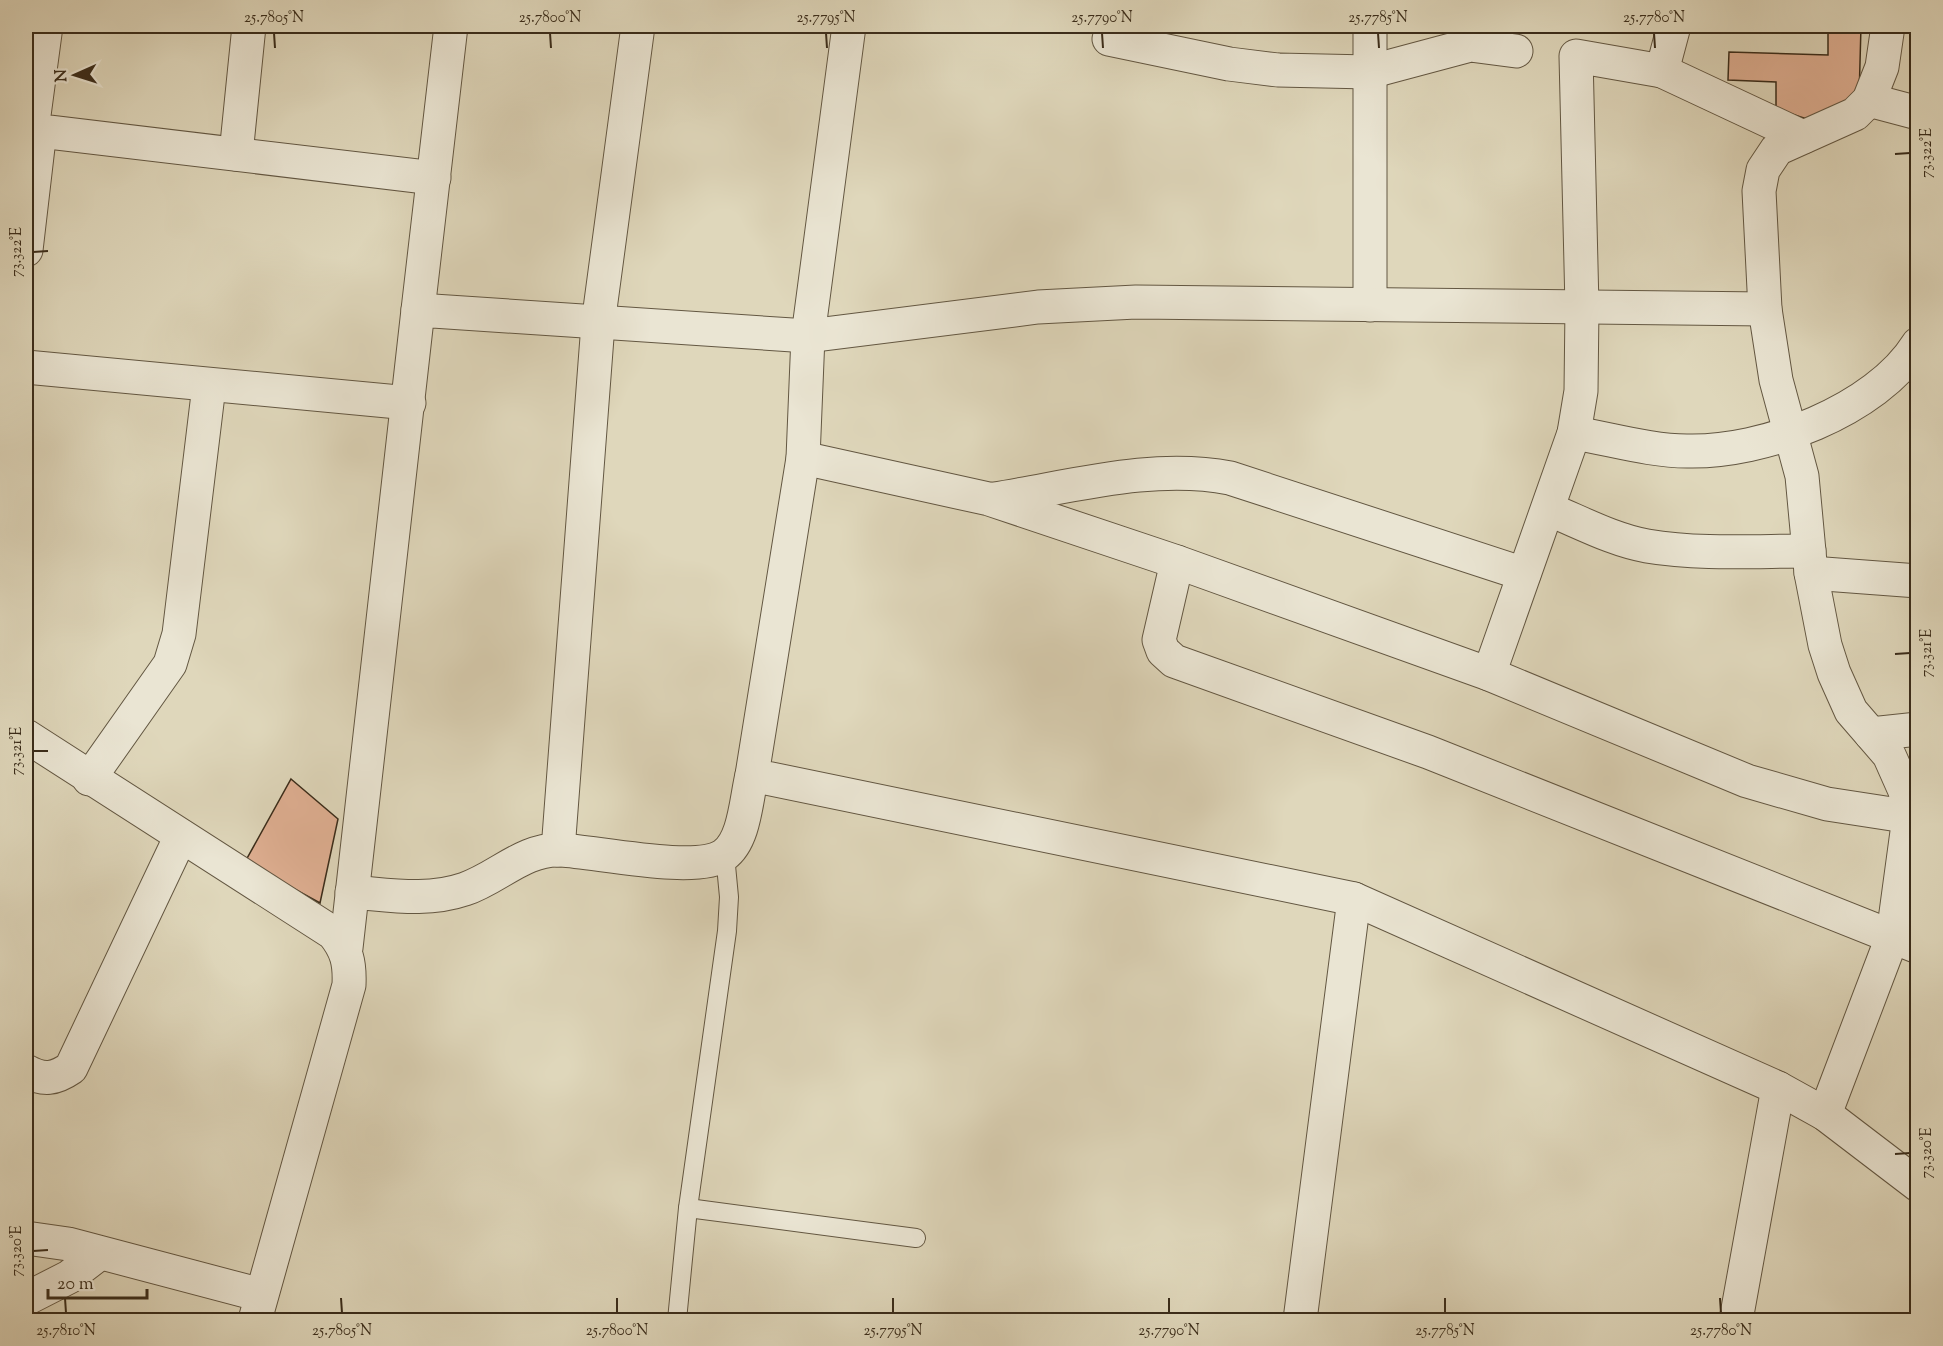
<svg xmlns="http://www.w3.org/2000/svg" width="1943" height="1346" viewBox="0 0 1943 1346" font-family="'Sorts Mill Goudy',serif">
<rect width="100%" height="100%" fill="#dfd7bb"/>
<filter id="stains"><feTurbulence type="fractalNoise" baseFrequency=".00333" numOctaves="4"/><feColorMatrix values="0 0 0 0 .2 0 0 0 0 .09 0 0 0 0 .02 0 0 0 .5 -.17"/></filter>
<radialGradient id="worn" r=".72"><stop offset=".6" stop-color="#630" stop-opacity="0"/><stop offset="1" stop-color="#630" stop-opacity=".3"/></radialGradient>
<g fill="#dfaf92" stroke="#3a2c1a" stroke-width="1.5">
<polygon points="1828,26 1861,26 1859,99 1816,122 1776,109 1776,82 1728,80 1729,52 1828,55"/>
<polygon points="291,779 338,819 320,903 245,862"/>
</g>
<g fill="none" stroke-linecap="round" stroke-linejoin="round">
<g stroke="#635742" stroke-width="20">
<g id="service">
<polyline points="688,1208 916,1238"/>
<polyline points="677,1320 688,1208 727,931 729,897 725,855"/>
</g>
</g>
<g stroke="#635742" stroke-width="35">
<g id="minor">
<polyline points="46,26 32,130 434,178"/>
<polyline points="849,26 808,336 803,458 752,775 1354,899 1778,1088 1825,1114 1918,1185"/>
<polyline points="1370,26 1370,305"/>
<polyline points="1109,39 1229,64 1278,70 1369,72 1470,45 1516,51"/>
<polyline points="1662,71 1803,137"/>
<polyline points="1869,100 1918,113"/>
<polyline points="236,154 249,26"/>
<polyline points="26,250 40,130"/>
<polyline points="418,310 451,26"/>
<polyline points="26,367 409,403"/>
<path d="M1574,433C1611,439 1650,451 1687,451C1763,453 1876,411 1918,344"/>
<polyline points="803,458 989,499 1177,562 1489,674 1747,781 1827,804 1918,818"/>
<path d="M994,499C1071,487 1152,463 1230,478L1524,574"/>
<path d="M1548,509C1580,522 1613,540 1647,546C1700,555 1756,551 1809,551"/>
<polyline points="1177,562 1159,640 1163,651 1174,661 1428,752 1918,947"/>
<polyline points="1811,573 1918,581"/>
<polyline points="1489,674 1574,433 1581,391 1582,307 1576,56 1662,71 1674,26"/>
<polyline points="1871,734 1918,729"/>
<path d="M26,736L333,933C347,950 350,963 349,985L255,1320"/>
<polyline points="89,779 170,664 179,634 209,386"/>
<polyline points="558,850 598,324 638,26"/>
<path d="M352,892C391,895 427,902 465,889C498,878 524,848 561,850C597,852 697,874 724,855C745,840 746,799 752,775"/>
<polyline points="346,948 418,310 808,336 1038,307 1136,302 1765,309"/>
<path d="M26,1071C44,1081 55,1079 71,1068L181,836"/>
<polyline points="1825,1114 1893,935 1909,817 1905,791 1889,755 1851,711 1834,673 1825,645 1811,573 1802,476 1776,380 1765,309 1759,191 1763,170 1777,149 1855,114 1869,100 1882,67 1888,26"/>
<polyline points="26,1238 68,1244 261,1295"/>
<polyline points="26,1299 69,1277 100,1253"/>
<polyline points="1300,1320 1354,899"/>
<polyline points="1736,1320 1778,1088"/>
</g>
</g>
<use href="#service" stroke="#eae5d3" stroke-width="18"/>
<use href="#minor" stroke="#eae5d3" stroke-width="33"/>
</g>
<path fill="none" stroke="#3a2c1a" stroke-width="2" d="M274,33L275,48M550,33L551,48M826,33L827,48M1102,33L1103,48M1378,33L1379,48M1654,33L1655,48M1895,154L1910,153M33,252L48,251M1895,654L1910,653M33,751H48M1895,1154L1910,1153M33,1251L48,1250M65,1298L66,1313M341,1298L342,1313M617,1298V1313M893,1298V1313M1169,1298V1313M1445,1298V1313M1720,1298L1721,1313"/>
<rect width="1943" height="1346" fill="none" stroke="#dfd7bb" stroke-width="66"/>
<g transform="translate(75 75) rotate(267)" stroke="#eae5d3" stroke-width="4.5" paint-order="stroke">
<path d="M0-4.5L10 22L0 15L-10 22Z" fill="#3a2c1a"/>
<text y="-9" font-size="16" font-weight="bold" text-anchor="middle" fill="#3a2c1a">N</text>
</g>
<path d="M48 1289v9h99v-9" fill="none" stroke="#3a2c1a" stroke-width="3"/>
<text x="57" y="1289" font-size="18" fill="#3a2c1a" stroke="#eae5d3" stroke-width="4.5" paint-order="stroke">20 m</text>
<rect x="33" y="33" width="1877" height="1280" fill="none" stroke="#3a2c1a" stroke-width="2"/>
<g font-size="15" text-anchor="middle" fill="#3a2c1a">
<text x="274" y="22">25.7805°N</text>
<text x="550" y="22">25.7800°N</text>
<text x="826" y="22">25.7795°N</text>
<text x="1102" y="22">25.7790°N</text>
<text x="1378" y="22">25.7785°N</text>
<text x="1654" y="22">25.7780°N</text>
<text transform="translate(1926 153) rotate(-90)" y="5">73.322°E</text>
<text transform="translate(16 252) rotate(-90)" y="5">73.322°E</text>
<text transform="translate(1926 653) rotate(-90)" y="5">73.321°E</text>
<text transform="translate(16 751) rotate(-90)" y="5">73.321°E</text>
<text transform="translate(1926 1153) rotate(-90)" y="5">73.320°E</text>
<text transform="translate(16 1251) rotate(-90)" y="5">73.320°E</text>
<text x="66" y="1335">25.7810°N</text>
<text x="342" y="1335">25.7805°N</text>
<text x="617" y="1335">25.7800°N</text>
<text x="893" y="1335">25.7795°N</text>
<text x="1169" y="1335">25.7790°N</text>
<text x="1445" y="1335">25.7785°N</text>
<text x="1721" y="1335">25.7780°N</text>
</g>
<rect width="100%" height="100%" filter="url(#stains)"/>
<rect width="100%" height="100%" fill="url(#worn)"/>
</svg>
